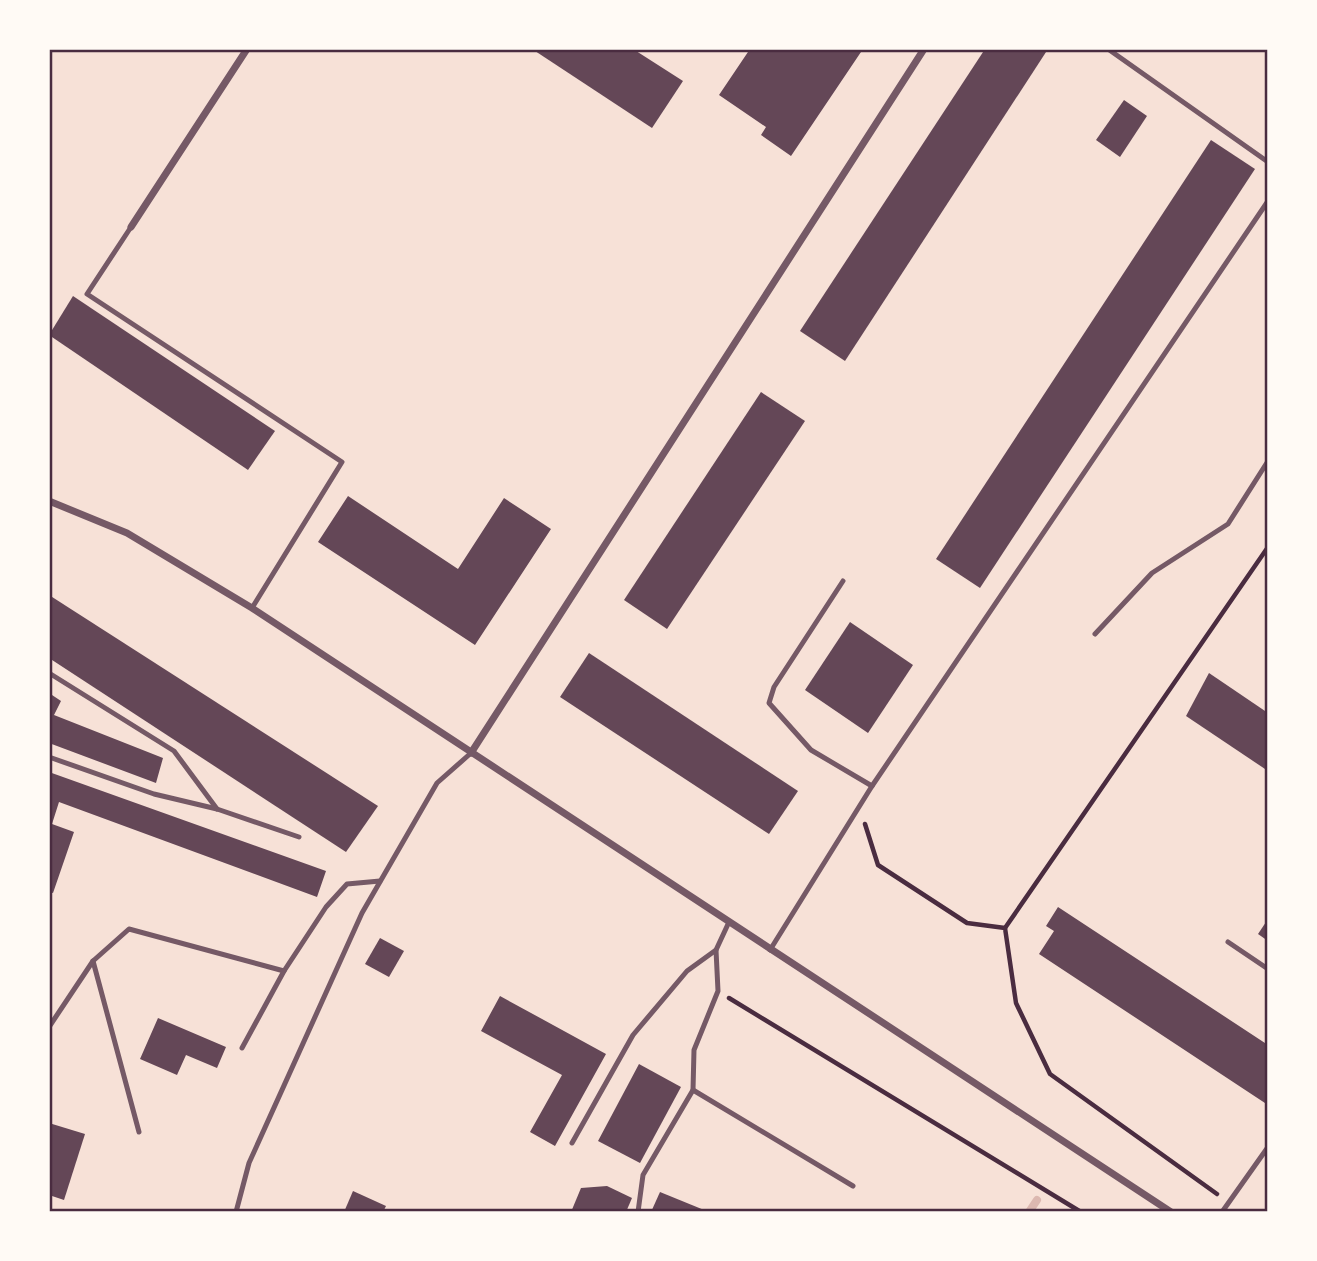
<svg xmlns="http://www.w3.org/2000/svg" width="1317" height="1261" viewBox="0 0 1317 1261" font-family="Commissioner,sans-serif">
<rect width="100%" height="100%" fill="#f7e1d7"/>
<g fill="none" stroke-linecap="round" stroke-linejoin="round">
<polyline stroke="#dcb8b0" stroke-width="8" points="1029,1212 1037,1200"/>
</g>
<g fill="#644757">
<polygon points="532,49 633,49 683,81 652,128"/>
<polygon points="750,49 863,49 791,156 761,135 766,127 719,95"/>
<polygon points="985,49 1048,49 845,361 800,331"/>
<polygon points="1124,100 1147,116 1120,157 1096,140"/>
<polygon points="1211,140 1255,169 980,588 936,559"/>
<polygon points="73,296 275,431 248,470 49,335"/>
<polygon points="761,392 805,421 667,629 624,600"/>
<polygon points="348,496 458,569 504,498 551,529 475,645 318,542"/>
<polygon points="49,595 378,806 346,852 49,658"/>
<polygon points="850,622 913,665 868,733 805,690"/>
<polygon points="589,653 798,791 769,834 560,697"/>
<polygon points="1209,673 1268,713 1268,771 1186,716"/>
<polygon points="49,693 61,701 54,715 163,758 156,783 49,743"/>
<polygon points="49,772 326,871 317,897 59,802 52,824 74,832 53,893 49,892"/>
<polygon points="1058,907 1268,1045 1268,1105 1039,954 1054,931 1046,926"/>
<polygon points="1268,919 1268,941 1258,934"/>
<polygon points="380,938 404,951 389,977 365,964"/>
<polygon points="500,996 606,1054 555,1146 530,1132 562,1075 481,1031"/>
<polygon points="158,1018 226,1047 217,1068 186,1055 177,1075 140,1059"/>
<polygon points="639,1064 681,1087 640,1163 598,1141"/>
<polygon points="49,1123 85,1134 64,1200 49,1195"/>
<polygon points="607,1186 632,1198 626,1212 571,1212 581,1188"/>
<polygon points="353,1191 386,1206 383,1212 344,1212"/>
<polygon points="660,1192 709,1212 651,1212"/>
</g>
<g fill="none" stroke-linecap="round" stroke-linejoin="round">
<g stroke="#4a2c40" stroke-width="4.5">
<polyline points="865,824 878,865 967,923 1005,928 1016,1003 1050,1074 1217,1194"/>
<polyline points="1005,928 1268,547"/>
<polyline points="729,998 1081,1212"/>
</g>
<g stroke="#755966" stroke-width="5">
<polyline points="1108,49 1268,162"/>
<polyline points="131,227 87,294 342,462 252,608"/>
<polyline points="843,581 774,687 769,703 811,750 872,786"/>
<polyline points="1095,634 1152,573 1228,524 1268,461"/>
<polyline points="49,673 174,751 217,809"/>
<polyline points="49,757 154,794 217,809 299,837"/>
<polyline points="1228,942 1268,969"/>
<polyline points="770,950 872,786 1268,201"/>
<polyline points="93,961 139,1132"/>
<polyline points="49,1027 93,961 129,929 284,971 326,907 347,884 380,881"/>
<polyline points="242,1048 284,971"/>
<polyline points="693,1090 853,1186"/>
<polyline points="572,1143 633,1035 687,971 716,950 729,922"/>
<polyline points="236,1212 249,1163 362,913 437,783 471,753"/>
<polyline points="638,1212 643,1175 693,1090 694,1050 718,991 716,950"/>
<polyline points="1222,1212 1268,1147"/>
</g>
<g stroke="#755966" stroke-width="7">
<polyline points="131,227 247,49"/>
<polyline points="49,501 127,533 252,608 1171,1212"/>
<polyline points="471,753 924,49"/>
</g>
</g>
<rect width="1317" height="1261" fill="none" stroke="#fffaf5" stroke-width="102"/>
<rect x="51" y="51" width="1215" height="1159" fill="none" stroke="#4a2c40" stroke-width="2.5"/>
</svg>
